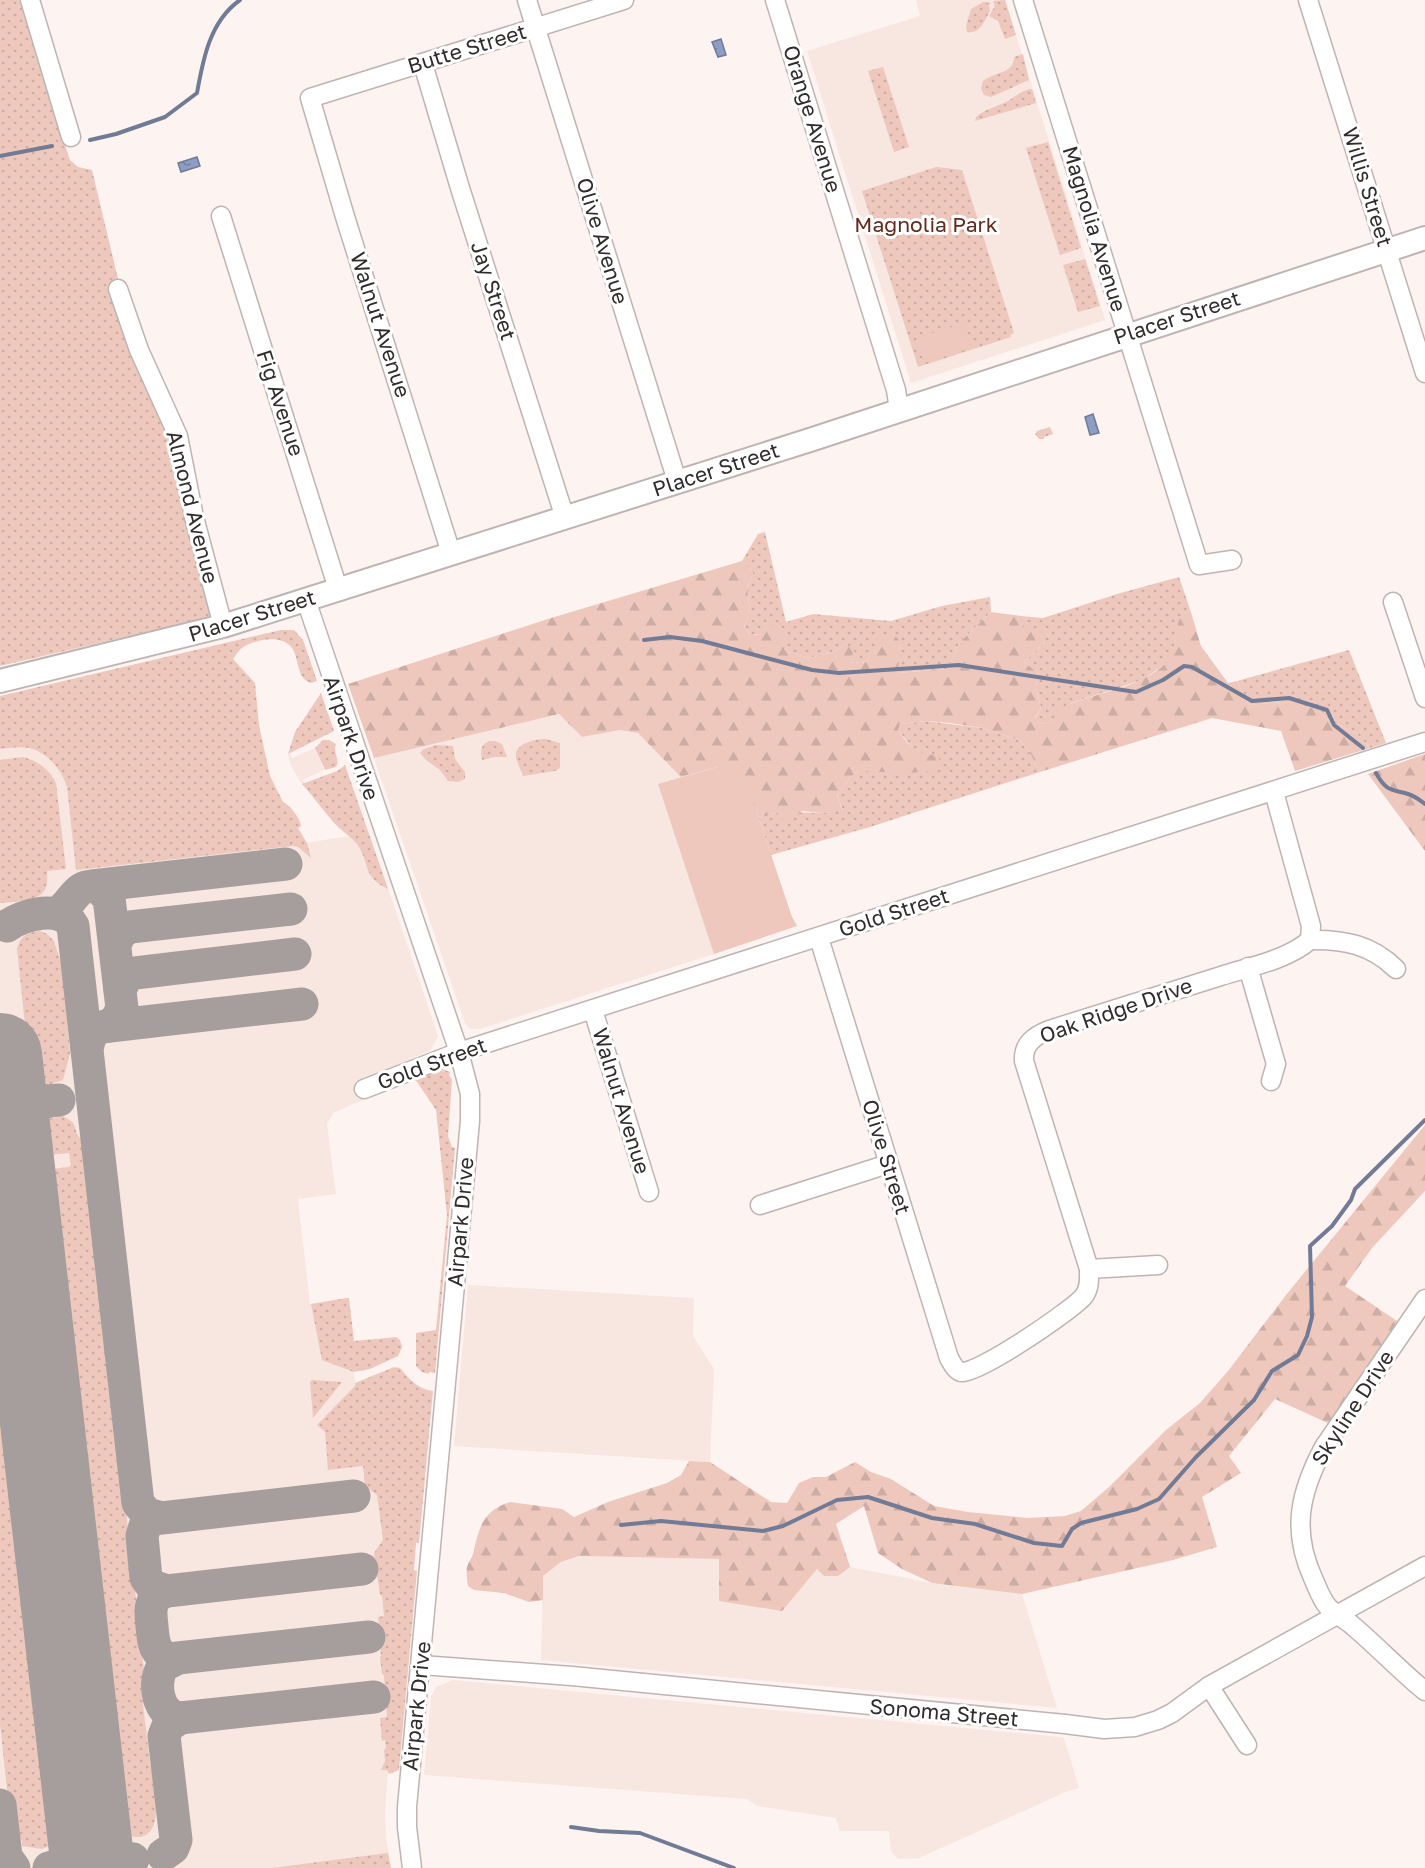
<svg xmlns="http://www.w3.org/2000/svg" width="1425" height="1868" viewBox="0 0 1425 1868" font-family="'Golos Text',sans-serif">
<defs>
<pattern id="grass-dots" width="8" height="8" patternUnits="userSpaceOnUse" patternTransform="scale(1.5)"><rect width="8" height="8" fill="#eec8bd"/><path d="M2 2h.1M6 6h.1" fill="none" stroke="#ccaca3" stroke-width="1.8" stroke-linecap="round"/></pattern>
<pattern id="forest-firs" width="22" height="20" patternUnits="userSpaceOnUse" patternTransform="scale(1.5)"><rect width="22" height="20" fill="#eec8bd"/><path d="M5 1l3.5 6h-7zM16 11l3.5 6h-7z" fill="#ccaca3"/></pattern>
<pattern id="water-ripples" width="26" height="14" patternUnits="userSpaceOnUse" patternTransform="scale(1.5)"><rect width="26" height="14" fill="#8d9dc4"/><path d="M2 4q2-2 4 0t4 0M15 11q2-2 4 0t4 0" fill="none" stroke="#74809f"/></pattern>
</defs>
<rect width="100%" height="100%" fill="#fdf3f1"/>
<g fill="#f8e6e1">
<polygon points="916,0 1005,0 1105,320 911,383 807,51 920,16"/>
<polygon points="559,714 582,737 620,730 638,733 681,776 754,805 792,917 796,923 714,954 480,1029 470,1029 465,1023 374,758"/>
<polygon points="0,720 305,843 369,833 411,956 438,1036 431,1050 356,1083 363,1100 333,1113 327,1124 336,1194 298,1199 310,1304 346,1300 356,1391 415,1392 385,1813 386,1837 391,1868 0,1868"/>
<polygon points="315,748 324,770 303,780 304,783 302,784 290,764 288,754 290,754 292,758"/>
<polygon points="468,1285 694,1298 693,1336 714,1369 710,1462 454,1446"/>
<polygon points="579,1556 719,1559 817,1569 838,1576 850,1567 932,1583 1022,1594 1057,1708 541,1660 543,1576 561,1562"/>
<polygon points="453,1680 1060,1737 1064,1738 1079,1788 1068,1791 919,1858 898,1859 891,1851 889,1831 840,1831 836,1818 757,1806 747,1799 424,1775 431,1697 436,1687"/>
</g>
<g fill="url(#grass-dots)">
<polygon points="0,0 19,0 47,79 52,106 70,160 78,167 92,170 120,287 167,418 211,617 0,666"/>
<polygon points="1005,0 1016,35 1005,39 998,21 989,16 995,6 993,1"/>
<path d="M983,2L991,3L989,5L990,11C984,22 980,34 967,32L966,26L971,9Z"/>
<path d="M1023,54L1029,80L991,97L984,95L981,89L983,81C994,72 1014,74 1014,57Z"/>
<polygon points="883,67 909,147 894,152 868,71"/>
<path d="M1032,89L1036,103L975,121L976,117C985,109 996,107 1006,102C1015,97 1021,90 1032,89Z"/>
<polygon points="1048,142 1081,248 1060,255 1026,148"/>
<polygon points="936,167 962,170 1014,333 1010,335 1011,337 918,367 862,191"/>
<polygon points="1085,259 1100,306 1078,312 1063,265"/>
<polygon points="1050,427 1053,434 1044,437 1044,439 1039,439 1035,434 1037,431"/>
<polygon points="765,532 786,622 813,614 891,621 942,606 990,597 991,612 960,642 948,669 897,673 900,642 862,663 847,662 847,644 832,652 809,658 783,650 787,631 751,635 744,627 750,610 747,589 753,573 742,561 758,534"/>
<polygon points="1179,577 1190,609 1180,618 1173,655 1168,662 1142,680 1071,703 1053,721 1040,724 1035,719 1041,708 1036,688 1038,673 1024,662 1045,642 1020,626 1021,616 1043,618 1117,594"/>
<path d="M281,630H294L303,640L317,681L311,683C294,678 301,653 288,644C277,635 253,640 242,648C239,650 236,655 233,659L255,683L259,725L270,776L283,802C290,805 300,818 301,826L298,828L307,843L311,858L298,847L293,846L76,870L67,787C62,770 47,752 29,748C19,746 9,748 0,749V696Z"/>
<polygon points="1349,650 1386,743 1370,748 1356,733 1326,719 1320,712 1282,702 1249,705 1237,681"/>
<polygon points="321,693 334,731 288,754 295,732"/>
<polygon points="926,721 982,728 1019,740 1029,751 1040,772 870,827 771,855 759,818 780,812 822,813 843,810 837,796 849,778 859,771 877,770 924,754 914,750 898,730 900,724"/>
<path d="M546,739L560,743V768L555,771L523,776C521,770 517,763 516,757C514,743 536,739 546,739Z"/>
<path d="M323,740H329L336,744C332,753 341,759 336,767L325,770L315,748Z"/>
<path d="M495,741L502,744L507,757H494L482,760C480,749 481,741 495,741Z"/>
<polygon points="436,745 453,746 455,759 465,772 465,779 458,782 448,781 440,770 426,760 420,753 424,749"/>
<path d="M23,757C37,760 50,770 56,783L66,869L47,871C47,876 48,882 46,887C41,903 14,901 0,903V760Z"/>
<path d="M345,765L388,889C361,876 371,864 357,844C352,838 345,833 339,828C326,815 315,798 302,784L337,771Z"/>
<path d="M40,931L47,934L54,941L63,969L70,1054L63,1080L48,1085L35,1080L30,1072L17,949C20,936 27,932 40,931Z"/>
<polygon points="445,1070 450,1072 449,1075 452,1080 448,1136 452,1147 455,1148 435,1373 429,1372 429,1374 422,1372 416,1366 416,1333 436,1330 447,1215 436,1110 415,1079 422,1077 421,1075"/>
<path d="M62,1116C80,1123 72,1130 81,1139L84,1138L147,1697L143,1704L150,1763L151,1768L155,1771L160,1810L156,1811C156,1824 151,1838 136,1837C132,1837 126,1835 123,1832C120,1829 118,1823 116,1819L46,1220L41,1176L44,1170L69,1167L71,1165L69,1153L48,1155V1161H42L41,1147L38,1144C35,1126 45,1118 62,1116Z"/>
<polygon points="346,1298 349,1298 354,1341 396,1337 400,1340 402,1347 398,1356 370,1369 354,1372 322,1360 311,1304"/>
<polygon points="0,1311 37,1621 59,1830 50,1846 42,1849 22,1846 22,1841 11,1827 0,1724"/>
<path d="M394,1367L400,1368C410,1380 418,1389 433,1391L419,1543H416L414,1570L417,1571L399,1770L389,1774L387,1770H381L385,1761L384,1750L386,1748L385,1740L382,1741L380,1718L387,1717L386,1702L388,1701V1693H385L384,1675L382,1674L380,1657L381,1656L378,1617L384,1616L382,1595H380L374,1553L383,1540L377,1495L365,1486L363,1466L328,1470L325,1432L317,1425L355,1386V1383Z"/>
<polygon points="312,1380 342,1382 313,1418 310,1382"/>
<polygon points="388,1853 391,1868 272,1868"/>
</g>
<g fill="url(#forest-firs)">
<path d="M742,561L753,573L747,589L750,610L744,627L751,635L761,634L769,626L781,627L787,631L784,650L809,658L832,652L847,644L854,652L848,662L863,663L873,656L878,637L895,635L900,642L898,673L948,669L960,642L991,612L1021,616V626L1044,633L1045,642L1024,662L1038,673L1036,688L1041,708L1035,718L1040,724L1053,721L1058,709C1093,692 1139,690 1167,662C1179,651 1173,632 1180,618C1182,615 1187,612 1190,609L1201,646L1228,683L1237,681L1249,705L1282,702L1297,703L1312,708L1320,712L1326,719L1356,733L1370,748L1295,771L1281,731L1212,718L1040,772L1029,751L1019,740L982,728L950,723L926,721L900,724L898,730C911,749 916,753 939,756V763L931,771L908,773L859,771L849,778L837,796L843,811L822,813L802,811L791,821H783L780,812L759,818L754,805L717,767L681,777L638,733L620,730L582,737L559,714L374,758L348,684L551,618Z"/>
<polygon points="1425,754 1425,851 1368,774"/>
<path d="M1425,1125V1191L1372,1248L1345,1286L1400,1323L1330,1424L1275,1399L1229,1456L1241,1473L1202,1497L1217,1547L1173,1560L1022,1594L932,1583L902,1569L878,1553L864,1506L836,1524L850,1567L838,1576H824L817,1569L782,1611L719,1601V1559L579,1556L561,1562L543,1576V1600L529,1602L504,1593L474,1590L468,1586C467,1580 466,1572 467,1567C468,1562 472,1558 473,1554C479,1528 482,1511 510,1502L562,1509L574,1517L608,1502L667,1483L681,1475L689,1461L710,1462L771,1502L787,1503L799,1483L813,1477H826L855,1462L871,1472L891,1479L934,1506L968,1512L1028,1518L1065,1516L1081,1511L1109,1487L1166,1430L1200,1403L1228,1371L1286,1295Z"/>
</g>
<g fill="#eec8bd">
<polygon points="964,323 971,348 924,363 916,338"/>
<polygon points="738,761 745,777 792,917 797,926 714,954 658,784"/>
</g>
<g fill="url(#water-ripples)" stroke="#717b96" stroke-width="1.5">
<polygon points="721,39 726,55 718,57 712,42"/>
<polygon points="197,157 200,166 181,172 178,163"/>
<polygon points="1093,414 1099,433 1090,435 1085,417"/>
</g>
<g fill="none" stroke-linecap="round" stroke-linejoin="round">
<g stroke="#717b96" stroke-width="4">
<path d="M90,140L116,134L165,117L197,93C203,59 210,21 240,0"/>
<polyline points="0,156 52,146"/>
<polyline points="644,640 670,637 702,641 812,670 839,673 959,665 1136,692 1163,680 1184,666 1192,667 1252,701 1289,698 1327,710 1334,725 1363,748"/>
<path d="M1376,773C1386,791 1390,789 1408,794C1414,796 1420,800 1425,804"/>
<polyline points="621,1525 661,1521 763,1531 783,1526 837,1500 868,1497 932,1518 975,1524 1034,1543 1062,1546 1072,1529 1081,1523 1137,1509 1159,1499 1196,1457 1254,1400 1272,1371 1298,1355 1307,1336 1312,1317 1310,1246 1332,1226 1351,1200 1355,1189 1425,1120"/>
<polyline points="571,1827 599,1831 640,1833 734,1868"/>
</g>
<g stroke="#a69e9d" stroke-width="33">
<polyline points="92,886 286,864"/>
<path d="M56,913C73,906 75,880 99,888L109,898L122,1008L117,1019L108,1026"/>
<path d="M7,926C23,914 62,904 73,926L138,1503L147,1514L158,1517"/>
<polyline points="115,945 120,933 130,927 291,909"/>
<polyline points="120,990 126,977 135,973 295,954"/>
<path d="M0,1032C5,1073 8,1106 59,1100"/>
<polyline points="87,1048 91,1034 101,1027 302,1004"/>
<path d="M26,1261L13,1146C14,1123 26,1108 47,1102"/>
<path d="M362,1569L167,1591C149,1596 150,1610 152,1626C153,1640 154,1654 169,1659L369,1637"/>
<polyline points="167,1591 152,1586 146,1578 142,1536 145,1526 153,1519 354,1496"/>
<path d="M176,1659L163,1666C152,1683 158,1716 180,1718L374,1697"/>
<polyline points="0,1805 6,1857 14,1868"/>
<path d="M88,1808C92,1837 101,1856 133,1859"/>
<polyline points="163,1855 173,1848 176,1840 164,1736 168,1726 180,1718"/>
<path d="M49,1868C68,1863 81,1852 85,1832L72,1709"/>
</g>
<polyline stroke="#a69e9d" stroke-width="84" points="0,1055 93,1868"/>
<g stroke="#beb5b3" stroke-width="21">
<g id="minor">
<polyline points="30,0 71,137"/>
<polyline points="527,0 677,481"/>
<polyline points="775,0 896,390 899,410"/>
<polyline points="1023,0 1199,565 1232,560"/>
<polyline points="1308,0 1425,373"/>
<polyline points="423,64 460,188 565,518"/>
<polyline points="221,216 338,589"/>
<polyline points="118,289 139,350 178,436 194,517 223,626"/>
<polyline points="451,553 346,220 310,98 624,0"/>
<polyline points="306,600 459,1052 470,1094 470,1121 407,1807 407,1827 412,1868"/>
<polyline points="1393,602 1425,698"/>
<path d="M819,938L949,1358C952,1363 955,1370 961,1372C975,1376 1073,1310 1084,1296C1090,1288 1089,1279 1089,1269L1024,1061C1023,1044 1034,1036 1049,1030C1106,1012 1163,994 1221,976C1249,967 1287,960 1310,940L1311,926L1274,792"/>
<path d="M1310,940C1344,939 1372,945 1396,969"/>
<polyline points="1248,967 1276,1064 1271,1081"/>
<polyline points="593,1010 649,1192"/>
<polyline points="364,1089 459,1052 1425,742"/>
<polyline points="760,1205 888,1164"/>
<polyline points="1089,1269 1158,1265"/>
<path d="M1425,1299L1324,1447C1300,1492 1291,1530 1313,1578C1317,1587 1321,1599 1328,1607C1335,1615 1346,1619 1353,1626C1378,1647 1400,1671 1425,1691"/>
<polyline points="421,1665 572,1676 1065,1724 1104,1729 1135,1727 1158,1720 1172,1713 1209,1686 1425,1566"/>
<polyline points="1209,1686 1247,1745"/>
</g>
</g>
<g stroke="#beb5b3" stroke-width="26">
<polyline id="major" points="0,681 223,626 813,439 1425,238"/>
</g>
<use href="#minor" stroke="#fff" stroke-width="18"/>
<use href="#major" stroke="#fff" stroke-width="22"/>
</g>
<g text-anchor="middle" stroke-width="6" stroke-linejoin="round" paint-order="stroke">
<g font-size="21" fill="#302c2b" stroke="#fff">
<text transform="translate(467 49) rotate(-17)" y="7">Butte Street</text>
<text transform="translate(812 119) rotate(73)" y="7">Orange Avenue</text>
<text transform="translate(1367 187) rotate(73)" y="7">Willis Street</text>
<text transform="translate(1094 229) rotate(73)" y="7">Magnolia Avenue</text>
<text transform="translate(602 241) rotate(73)" y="7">Olive Avenue</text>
<text transform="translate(493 291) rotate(72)" y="7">Jay Street</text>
<text transform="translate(1177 318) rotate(-18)" y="7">Placer Street</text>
<text transform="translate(380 325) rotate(72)" y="7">Walnut Avenue</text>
<text transform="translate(280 403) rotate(72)" y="7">Fig Avenue</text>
<text transform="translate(716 470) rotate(-18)" y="7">Placer Street</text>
<text transform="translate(192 507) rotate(76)" y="7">Almond Avenue</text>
<text transform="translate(252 616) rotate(-17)" y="7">Placer Street</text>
<text transform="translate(351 738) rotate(71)" y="7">Airpark Drive</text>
<text transform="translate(894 913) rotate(-18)" y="7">Gold Street</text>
<text transform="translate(1116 1011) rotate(-19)" y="7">Oak Ridge Drive</text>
<text transform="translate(432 1064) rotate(-20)" y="7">Gold Street</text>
<text transform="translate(621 1101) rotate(73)" y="7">Walnut Avenue</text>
<text transform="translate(886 1157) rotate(73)" y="7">Olive Street</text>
<text transform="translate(461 1222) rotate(-85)" y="7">Airpark Drive</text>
<text transform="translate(1353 1408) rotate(-57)" y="7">Skyline Drive</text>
<text transform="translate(417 1706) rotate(-84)" y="7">Airpark Drive</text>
<text transform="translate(944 1713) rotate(5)" y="7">Sonoma Street</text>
</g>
<g font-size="21" fill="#652919" stroke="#fff">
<text x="926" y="232">Magnolia Park</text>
</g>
</g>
</svg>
